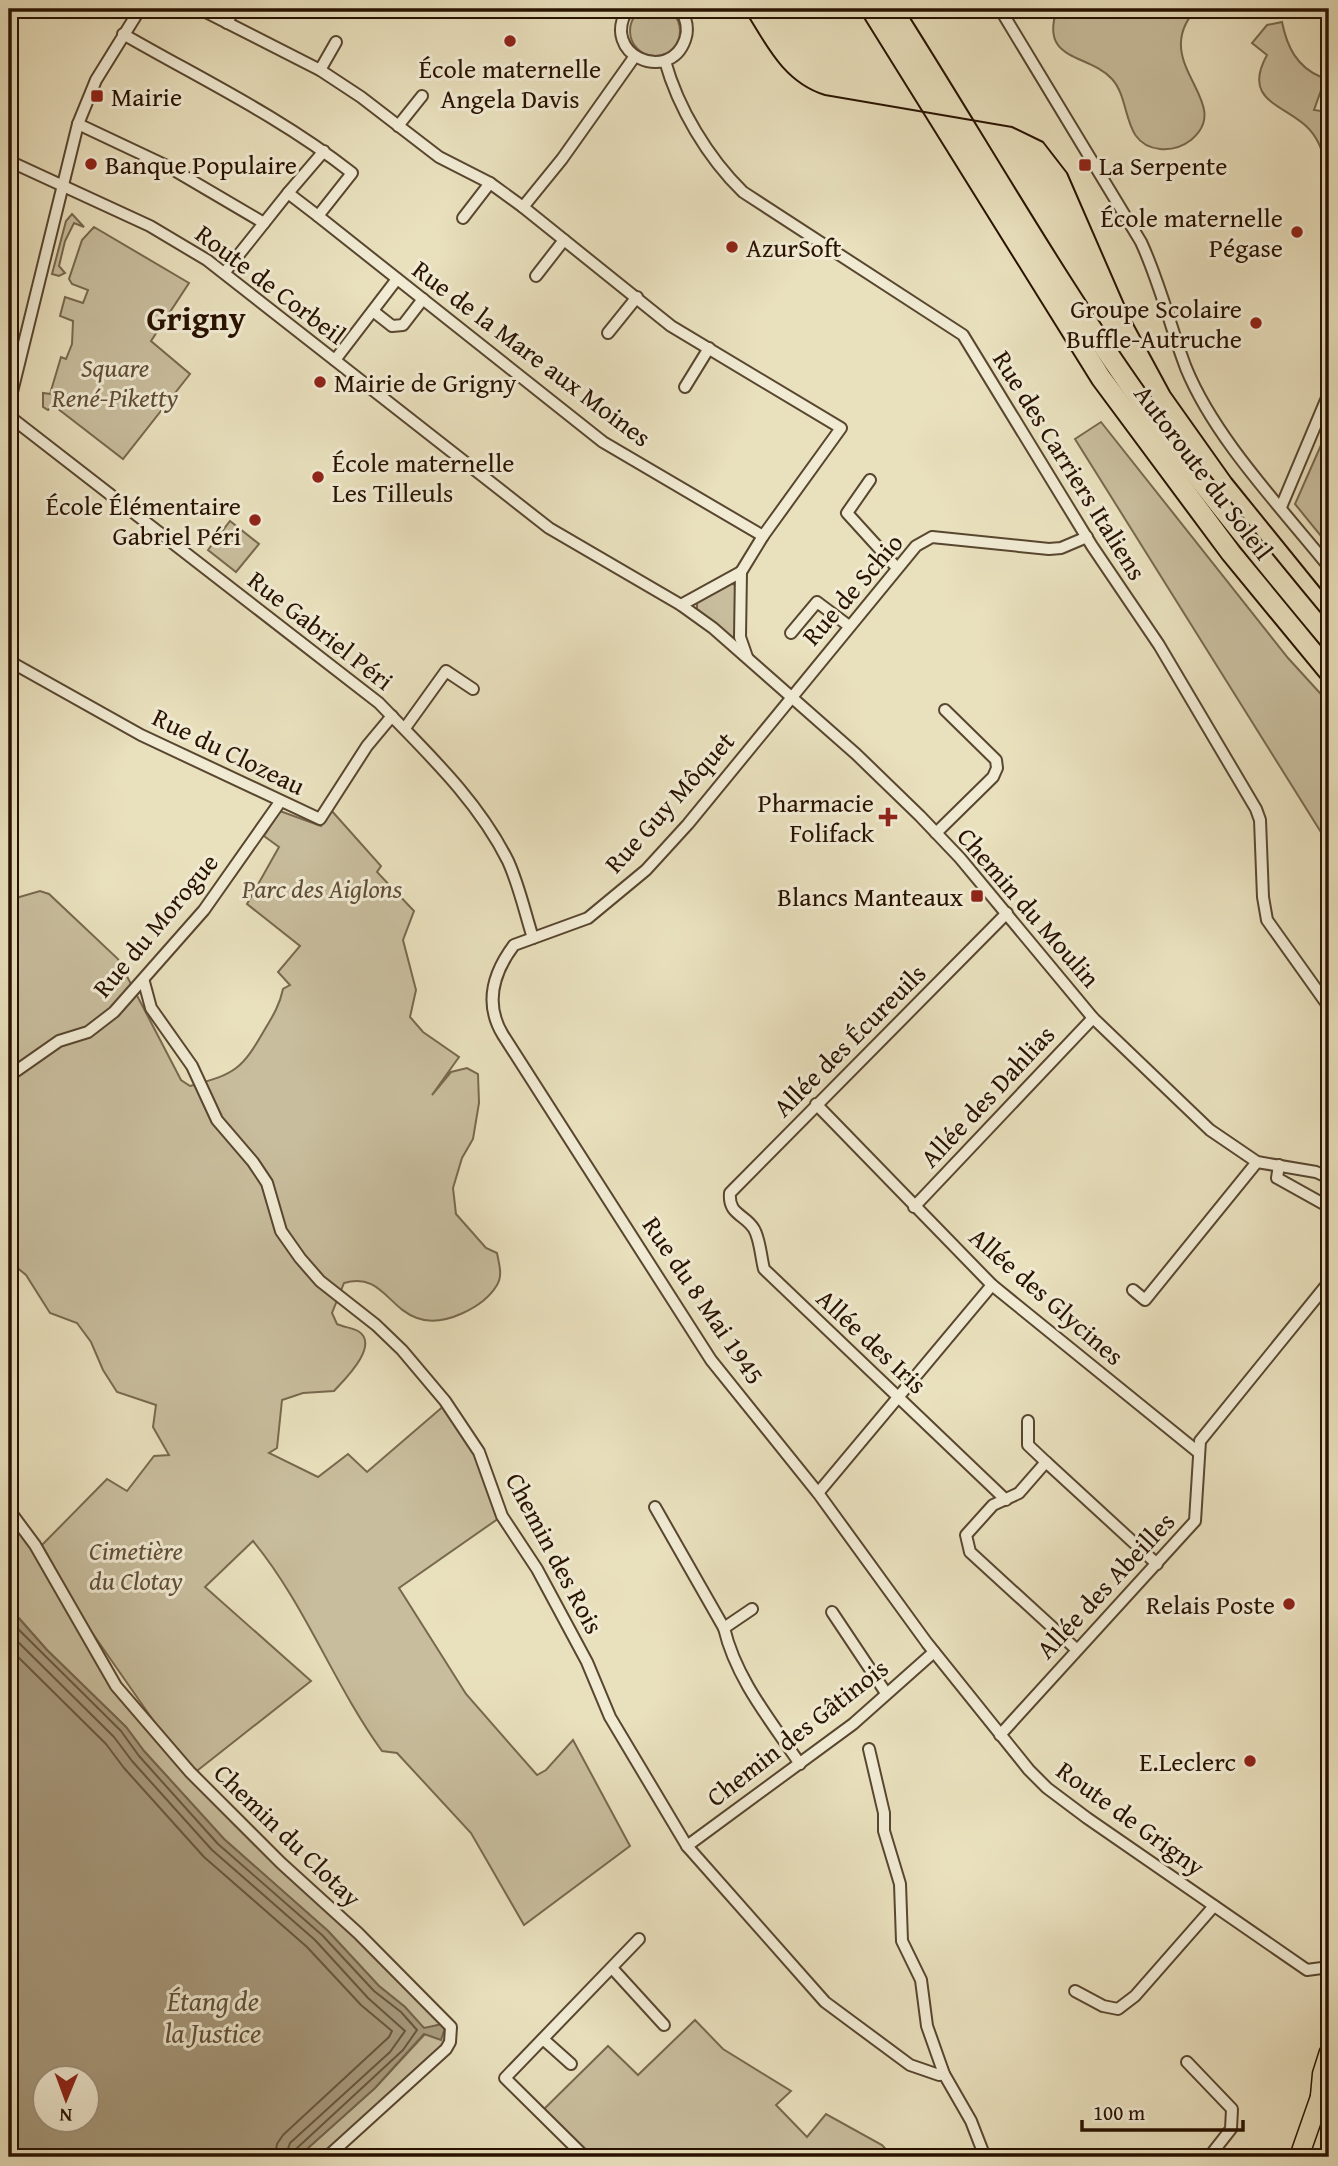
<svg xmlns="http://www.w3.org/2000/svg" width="1338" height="2166" font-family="'Gentium Book Plus',serif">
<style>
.green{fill:#c8bd9d;stroke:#78684e;stroke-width:2}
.water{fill:#a79a7d;stroke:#74644b;stroke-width:2;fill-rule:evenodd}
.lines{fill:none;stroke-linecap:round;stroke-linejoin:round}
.shore{stroke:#68563e;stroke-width:2}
.minor-casing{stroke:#58462f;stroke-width:14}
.primary-casing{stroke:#281200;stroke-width:21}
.motorway-casing{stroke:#281200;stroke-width:23}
.minor{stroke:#f1ebd4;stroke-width:10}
.primary{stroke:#e9e0bd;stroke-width:18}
.motorway{stroke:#e9e0bd;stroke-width:19}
.tram{stroke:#281200;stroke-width:2}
.poi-dot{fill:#8f2418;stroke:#f1ebd4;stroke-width:2.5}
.labels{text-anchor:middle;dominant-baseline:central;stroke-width:6;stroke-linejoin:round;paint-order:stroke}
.poi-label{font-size:26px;fill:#281200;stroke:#f1ebd4;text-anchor:end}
.street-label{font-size:26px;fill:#281200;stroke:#f1ebd4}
.park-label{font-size:26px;font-style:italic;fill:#604e37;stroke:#f1ebd4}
.water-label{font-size:28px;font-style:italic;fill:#614f38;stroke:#f1ebd4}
.district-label{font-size:33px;font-weight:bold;fill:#281200;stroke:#f1ebd4}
</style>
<rect width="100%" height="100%" fill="#e9e0bd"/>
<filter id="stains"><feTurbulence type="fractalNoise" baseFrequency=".00286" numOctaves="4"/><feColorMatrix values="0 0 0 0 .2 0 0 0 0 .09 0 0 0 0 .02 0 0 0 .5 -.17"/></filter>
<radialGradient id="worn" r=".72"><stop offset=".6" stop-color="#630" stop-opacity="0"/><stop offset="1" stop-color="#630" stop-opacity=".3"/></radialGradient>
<g class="green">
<circle cx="655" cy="31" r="25"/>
<path d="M1057,9H1196C1147,64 1237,102 1191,140C1182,147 1171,150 1160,149C1121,145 1132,101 1112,79C1088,53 1039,62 1057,9Z"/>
<path d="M1282,22C1287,47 1297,67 1321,77L1326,67L1329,68L1314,110L1328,112L1326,170C1324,153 1319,138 1306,126C1282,104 1242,100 1267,55L1252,43L1267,25Z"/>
<path d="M72,214L84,227L74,223L65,241L59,266L65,273L59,276L52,274L66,221Z"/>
<path d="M94,227L189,283L151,341L190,374L123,459L53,405L48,410L43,407V393L50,394L61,357L66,359L72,344L73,321L60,316L65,297L83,303L88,290L72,284L69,279L82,240Z"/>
<path d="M1101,422L1288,658L1329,703V845L1075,439Z"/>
<path d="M1329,427V546L1295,504Z"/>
<path d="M230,521L259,544L236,572L208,550Z"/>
<path d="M731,583L736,586L738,638L733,640L697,609V603Z"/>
<path d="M331,810L381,866L377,872L414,911L403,940L416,990L410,1017L423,1032L459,1057L432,1095L451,1072L467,1068L478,1074L479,1103L473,1139L462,1158L453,1188L456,1214L486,1248L497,1253C499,1264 503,1275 497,1285C484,1307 443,1328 417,1318C388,1308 381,1272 344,1283L332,1313L337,1324C343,1327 353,1328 358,1331C381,1345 343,1381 334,1391L303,1393L282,1400L277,1448L269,1453L318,1477L348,1454L367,1472L446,1404L479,1452L502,1516L399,1588L466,1694L537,1775L546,1770L573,1740L630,1846L524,1925L471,1833L397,1753L382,1751C334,1685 305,1604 253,1541L205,1587L311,1681L193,1774L447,2020L450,2042L327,2157H298L375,2088L425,2034L442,2024L424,2029L405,2007L379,1986L328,1931L224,1839L144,1751L126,1727L47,1650L9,1607V1510L116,1686L176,1753L86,1624L42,1545L107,1479L127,1491L154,1456L169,1455L153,1427L156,1405L117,1392L103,1370L91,1342L77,1323L50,1313L26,1275L9,1261V900L40,891L49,894L118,959L181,1080L190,1086C236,1074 242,1069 265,1029C273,1016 280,1004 283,989L290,985L278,972L300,946L247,904L279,847L264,836L280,811L321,826Z"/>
<path d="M695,2020L723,2049L791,2091L776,2105L807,2137L826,2114L882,2145L893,2157H585L540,2113L608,2046L638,2075Z"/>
</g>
<path class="water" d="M9,1607L47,1650L126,1727L144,1751L224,1839L328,1931L379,1986L405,2007L424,2028L443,2024L445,2028L441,2040L424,2034L375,2088L298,2157H9ZM46,2078H88V2120H46Z"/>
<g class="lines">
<g class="shore">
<path d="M9,1620L121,1731L139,1756L218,1844L322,1935L374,1991L401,2012L417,2030L403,2050L296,2149L294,2157"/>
<path d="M9,1633L114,1737L132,1761L212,1850L315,1940L368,1998L405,2031L390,2052L290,2143L285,2157"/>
<path d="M9,1648L106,1744L124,1768L204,1857L307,1947L361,2005L392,2031L389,2037L283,2135L277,2144L275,2157"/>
</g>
<g class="minor-casing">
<g id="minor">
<path d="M200,9L320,70L361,97L439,157L490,183L523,207L671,326L841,428L763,536L741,572L740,637L747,657"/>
<path d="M628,9C599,54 669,85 685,40C689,29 686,18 680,9"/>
<path d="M1000,9L1141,242C1160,283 1170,326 1186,368C1215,439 1281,507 1329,567"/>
<path d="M227,23L234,9"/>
<path d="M123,34C201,79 281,117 352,173L318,216L288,193L324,151"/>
<path d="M665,61C678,108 708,158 743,192L963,335L1092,546L1159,645L1256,809L1260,820L1263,897L1267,920L1329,1007"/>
<path d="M320,70L336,42"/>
<path d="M78,124L167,166L264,223"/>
<path d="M398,126L422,96"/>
<path d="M9,161L150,226L207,260L549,528L681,605L713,628L856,754L920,816L960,858L1093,1018L1210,1130L1257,1162L1316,1172L1329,1178"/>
<path d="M523,207L562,159L635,56"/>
<path d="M318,216L603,442L763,536"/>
<path d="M463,218L490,183"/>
<path d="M225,272L288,193"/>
<path d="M536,276L564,240"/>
<path d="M373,311L392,326L403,325L423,299"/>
<path d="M608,333L637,297"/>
<path d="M335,360L397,279"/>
<path d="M685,387L709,348"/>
<path d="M9,404L78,124L96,80L140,9"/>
<path d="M9,416L379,703C426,752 477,799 508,861C519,885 525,913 533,938"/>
<path d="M870,480L847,513L897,568"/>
<path d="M1281,507L1329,393"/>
<path d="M1087,537L1061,548L1049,549L932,537L916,546L688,824L646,870L588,918L514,945C493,973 484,1004 503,1035L711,1360L818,1493L927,1643L1029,1770L1047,1788L1087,1818L1307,1970L1329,1967"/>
<path d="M681,605L741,572"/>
<path d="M791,633L817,602L849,626"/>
<path d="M9,661L141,735L320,819L367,746L392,716"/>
<path d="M405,728L446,671L473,689"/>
<path d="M936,833L993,777L997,768L996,760L945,710"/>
<path d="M144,982L151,1008L192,1066L217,1120L253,1162L267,1183L281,1231L300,1258L320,1281L376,1325L402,1350L445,1401L479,1452L502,1516L537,1569L587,1662L610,1717L687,1846L825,2002L910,2065L939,2075L944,2074"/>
<path d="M9,1076L59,1041L88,1032L114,1012L204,910L280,802"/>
<path d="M816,1104L992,1285L1198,1452"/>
<path d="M1279,1165L1277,1178L1329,1207"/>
<path d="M914,1207L1093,1018"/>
<path d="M1133,1290L1145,1300L1257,1162"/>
<path d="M1028,1421V1445L1046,1462"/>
<path d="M818,1493L992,1285"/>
<path d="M1006,1500L764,1269C761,1258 760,1239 754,1229C745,1214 728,1215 730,1193L1007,913"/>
<path d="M655,1507L724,1628"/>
<path d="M9,1510L35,1545L116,1686L190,1772L281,1863L358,1933L451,2027L450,2042L446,2049L327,2157"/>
<path d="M752,1609L724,1628C736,1679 771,1721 800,1764"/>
<path d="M832,1612L886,1693"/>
<path d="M1076,1649L970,1552L966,1535L993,1505L1019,1493L1046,1462L1157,1564"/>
<path d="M1000,1735L1195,1521L1200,1441L1329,1282"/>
<path d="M869,1749L884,1813V1831L900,1884L902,1941L921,1980L927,2026L944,2074L971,2121L985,2157"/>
<path d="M687,1846L853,1724L934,1652"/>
<path d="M612,1968L664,2025"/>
<path d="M1075,1991L1103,2006L1118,2009L1135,1996L1214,1906"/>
<path d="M543,2039L571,2064"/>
<path d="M1187,2062L1232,2109L1231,2129L1209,2157"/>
<path d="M585,2157L505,2078L639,1939"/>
</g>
</g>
<g class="primary-casing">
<g id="primary">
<path d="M1320,2096L1322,2074L1329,2052"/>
<path d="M1299,2157L1320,2097L1329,2082"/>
</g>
</g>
<g class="motorway-casing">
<g id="motorway">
<path d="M871,9L1101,378L1231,553L1329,672"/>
<path d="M892,9C978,144 1057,285 1151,415C1207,492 1268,566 1329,639"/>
</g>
</g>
<use href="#minor" class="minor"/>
<use href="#primary" class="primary"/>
<use href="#motorway" class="motorway"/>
<path class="tram" d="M744,9C766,44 783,82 825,95L1012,127L1043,142L1067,173L1131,320L1170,392L1231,478L1329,599"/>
</g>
<g class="poi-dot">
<circle cx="510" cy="41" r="7"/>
<rect x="90" y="89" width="14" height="14" rx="3.5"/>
<circle cx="91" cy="164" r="7"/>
<rect x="1078" y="158" width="14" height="14" rx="3.5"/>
<circle cx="1297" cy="232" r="7"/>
<circle cx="732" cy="247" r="7"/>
<circle cx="1256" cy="323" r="7"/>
<circle cx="320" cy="382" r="7"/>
<circle cx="318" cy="477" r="7"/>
<circle cx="255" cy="520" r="7"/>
<path d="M884.5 806.5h7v7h7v7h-7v7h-7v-7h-7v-7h7z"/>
<rect x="970" y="889" width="14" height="14" rx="3.5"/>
<circle cx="1289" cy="1604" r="7"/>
<circle cx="1250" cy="1761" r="7"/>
</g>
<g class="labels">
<g class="poi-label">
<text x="510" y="68" text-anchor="middle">École maternelle<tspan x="510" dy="30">Angela Davis</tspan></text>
<text x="111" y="96" text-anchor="start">Mairie</text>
<text x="105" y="164" text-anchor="start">Banque Populaire</text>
<text x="1099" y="165" text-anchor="start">La Serpente</text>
<text x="1283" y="217">École maternelle<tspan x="1283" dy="30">Pégase</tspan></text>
<text x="746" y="247" text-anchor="start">AzurSoft</text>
<text x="1242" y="308">Groupe Scolaire<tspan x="1242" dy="30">Buffle-Autruche</tspan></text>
<text x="334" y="382" text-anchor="start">Mairie de Grigny</text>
<text x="332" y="462" text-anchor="start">École maternelle<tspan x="332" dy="30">Les Tilleuls</tspan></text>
<text x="241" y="505">École Élémentaire<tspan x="241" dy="30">Gabriel Péri</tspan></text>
<text x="874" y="802">Pharmacie<tspan x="874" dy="30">Folifack</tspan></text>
<text x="963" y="896">Blancs Manteaux</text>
<text x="1275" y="1604">Relais Poste</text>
<text x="1236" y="1761">E.Leclerc</text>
</g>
<g class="street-label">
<text transform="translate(271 284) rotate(37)">Route de Corbeil</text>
<text transform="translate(532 353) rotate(37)">Rue de la Mare aux Moines</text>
<text transform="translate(1070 465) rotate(58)">Rue des Carriers Italiens</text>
<text transform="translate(1204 472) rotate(53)">Autoroute du Soleil</text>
<text transform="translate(852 589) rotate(-49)">Rue de Schio</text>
<text transform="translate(321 630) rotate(38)">Rue Gabriel Péri</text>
<text transform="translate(229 751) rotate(26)">Rue du Clozeau</text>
<text transform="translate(669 802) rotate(-48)">Rue Guy Môquet</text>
<text transform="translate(1029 907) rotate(49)">Chemin du Moulin</text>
<text transform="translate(155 925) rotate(-50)">Rue du Morogue</text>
<text transform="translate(849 1040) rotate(-45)">Allée des Écureuils</text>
<text transform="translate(987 1096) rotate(-47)">Allée des Dahlias</text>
<text transform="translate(1047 1296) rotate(41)">Allée des Glycines</text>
<text transform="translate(704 1300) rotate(56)">Rue du 8 Mai 1945</text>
<text transform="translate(872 1341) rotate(43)">Allée des Iris</text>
<text transform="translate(555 1553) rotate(62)">Chemin des Rois</text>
<text transform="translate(1105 1585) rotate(-47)">Allée des Abeilles</text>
<text transform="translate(797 1732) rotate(-38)">Chemin des Gâtinois</text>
<text transform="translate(1131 1818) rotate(36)">Route de Grigny</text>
<text transform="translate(288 1835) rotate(44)">Chemin du Clotay</text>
</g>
<g class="park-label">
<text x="115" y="367">Square<tspan x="115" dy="30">René-Piketty</tspan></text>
<text x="322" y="888">Parc des Aiglons</text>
<text x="136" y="1550">Cimetière<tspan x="136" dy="30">du Clotay</tspan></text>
</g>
<g class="water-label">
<text x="213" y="2000">Étang de<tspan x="213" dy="32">la Justice</tspan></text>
</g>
<g class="district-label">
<text x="196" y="318">Grigny</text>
</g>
</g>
<rect width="1338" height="2166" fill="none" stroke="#e9e0bd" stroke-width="35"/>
<rect x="10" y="10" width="1317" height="2145" fill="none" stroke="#281200" stroke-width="3.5"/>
<rect x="18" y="18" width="1303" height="2131" fill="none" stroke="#281200" stroke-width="2"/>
<g transform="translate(66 2099) rotate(181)"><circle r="33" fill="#f1ebd4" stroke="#a1947f" stroke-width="2"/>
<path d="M0-5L12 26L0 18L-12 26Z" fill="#8f2418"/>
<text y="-10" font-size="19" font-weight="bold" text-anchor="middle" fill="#281200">N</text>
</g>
<path d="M1082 2120v10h161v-10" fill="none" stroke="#281200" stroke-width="3.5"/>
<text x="1093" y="2120" font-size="21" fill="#281200" stroke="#f1ebd4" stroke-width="5" paint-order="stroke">100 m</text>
<rect width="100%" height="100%" filter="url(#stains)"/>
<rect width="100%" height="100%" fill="url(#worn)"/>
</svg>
